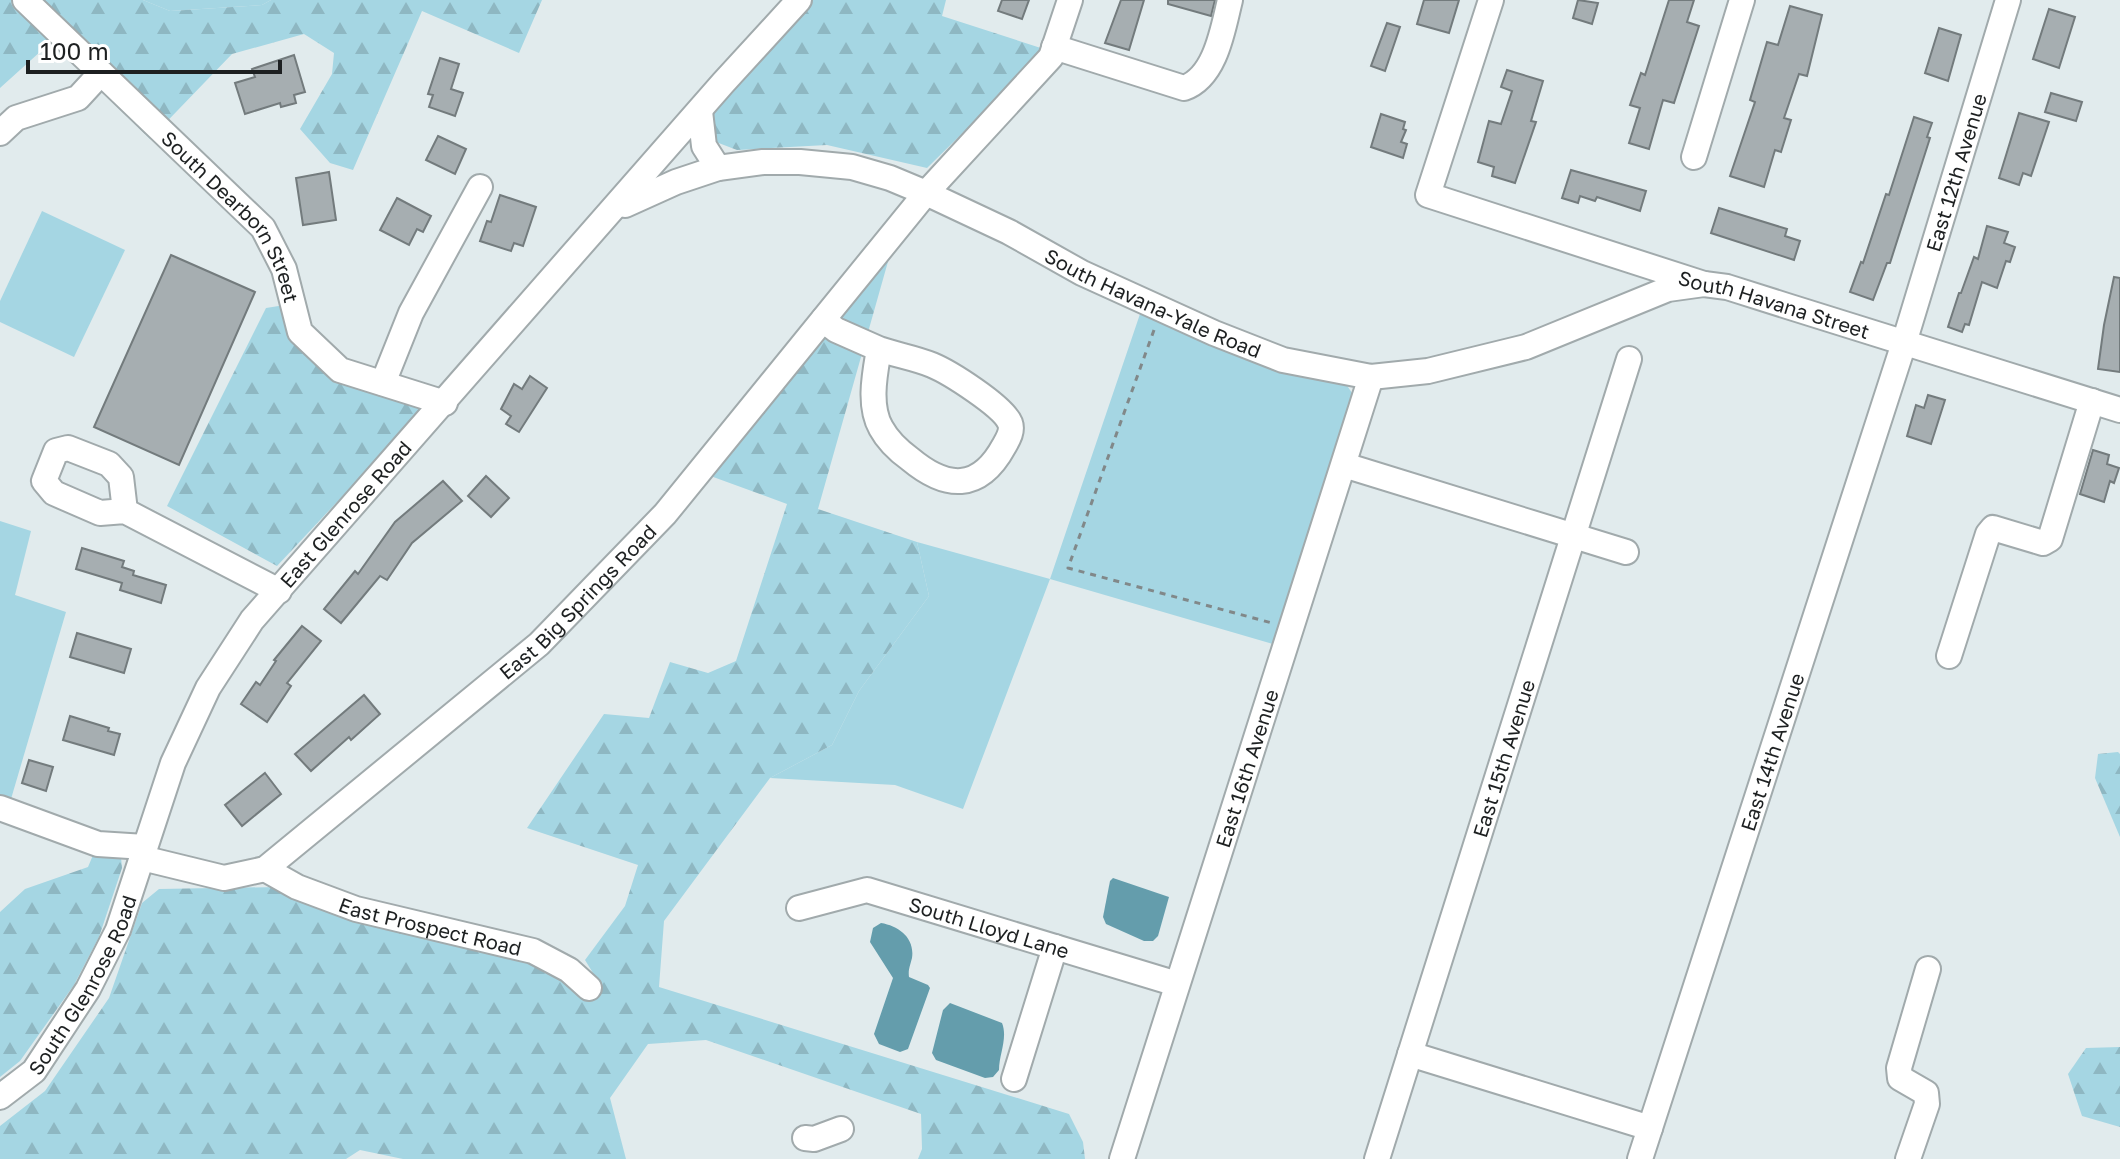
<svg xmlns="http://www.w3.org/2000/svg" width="2120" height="1159" font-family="'Golos Text',sans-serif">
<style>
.green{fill:#a5d6e3}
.forest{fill:url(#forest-firs)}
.water{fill:#649dac}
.building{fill:#a6aeb1;stroke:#737b7d;stroke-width:2}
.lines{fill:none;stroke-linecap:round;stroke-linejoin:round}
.minor-casing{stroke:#a1aaac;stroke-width:28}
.path{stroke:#818889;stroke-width:3;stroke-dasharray:6 6;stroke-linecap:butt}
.minor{stroke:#fff;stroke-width:24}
.labels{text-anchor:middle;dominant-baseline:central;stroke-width:8;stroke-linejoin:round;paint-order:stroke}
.street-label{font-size:20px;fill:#1d2021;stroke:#fff}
</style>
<defs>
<pattern id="forest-firs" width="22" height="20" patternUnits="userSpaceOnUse" patternTransform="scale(2)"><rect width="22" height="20" fill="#a5d6e3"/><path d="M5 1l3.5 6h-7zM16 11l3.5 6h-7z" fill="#8eb7c2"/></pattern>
</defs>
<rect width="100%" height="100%" fill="#e1ebed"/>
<g class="green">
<path d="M143,0H271L262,5L170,11Z"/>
<path d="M42,211L125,250L74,357L0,322V301Z"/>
<path d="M1140,314L1227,351L1344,381L1352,393L1351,407L1276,645L1050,579L963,809L895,785L770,778L832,745L859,691L929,596L917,542L1050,579Z"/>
<path d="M0,521L31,531L15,595L66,612L11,799L0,795Z"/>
</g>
<g class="forest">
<path d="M0,0H143L170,11L262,5L271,0H542L519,53L422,11L353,170L330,163L300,129L332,74L334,53L304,34L232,54L150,139L51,42L0,88Z"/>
<path d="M812,0H946L942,16L1047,50L927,168L827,145L737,150L716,142L713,109Z"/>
<path d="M891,251L818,509L917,542L929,596L859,691L832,745L770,778L664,921L659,987L1069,1114L1083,1142L1085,1159H918L922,1149L921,1114L706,1040L648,1044L610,1098L626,1159H403L360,1150L346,1159H0V1126L45,1091L109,998L142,903L159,889L278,887L509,953L567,979L584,999L601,986L585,960L625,906L638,865L527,828L604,714L649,718L670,662L708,673L736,661L787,504L705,474Z"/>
<path d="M285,305L293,335L427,406L277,566L167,506L266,308Z"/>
<path d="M2118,752L2120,754V837L2095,778L2098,754Z"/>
<path d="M96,848L121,857L122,868L99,937L74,985L20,1061L0,1077V912L25,889L88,867Z"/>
<path d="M2120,1047V1127L2082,1116L2068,1074L2086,1048Z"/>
</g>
<g class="water">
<path d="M1113,878L1169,897L1158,936L1153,941H1144L1106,924L1103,917L1110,881Z"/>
<path d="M881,923C899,926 915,938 912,958C910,966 908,970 909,977L928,985L930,988L908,1049L900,1052L879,1044L874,1034L893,978L870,942L873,928Z"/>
<path d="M950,1003L1002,1023C1008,1038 999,1054 999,1070L993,1077L985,1078L936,1060L932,1053L943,1010Z"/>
</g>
<g class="building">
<path d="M1002,0H1029L1022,19L998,11Z"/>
<path d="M1121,0H1144L1129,50L1105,43Z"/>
<path d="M1168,0H1215L1211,16L1168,4Z"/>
<path d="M1424,0H1459L1449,33L1417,24Z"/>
<path d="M1578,0L1598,3L1592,24L1573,18Z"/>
<path d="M1669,0H1694L1687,22L1699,26L1674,103L1663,100L1649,149L1629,143L1640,108L1630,105L1641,73L1645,75Z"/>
<path d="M1790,6L1822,15L1807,76L1799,74L1784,118L1791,120L1781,152L1775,150L1764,187L1730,176L1755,102L1750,100L1767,42L1778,45Z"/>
<path d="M2049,9L2075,17L2059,68L2033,59Z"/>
<path d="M1387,23L1400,27L1385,71L1371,66Z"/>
<path d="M1939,28L1961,35L1948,81L1925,73Z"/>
<path d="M294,55L305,92L294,95L296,103L281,107L280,103L245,114L235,83L255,77L252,69Z"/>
<path d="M440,58L459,64L451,89L463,93L455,116L429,107L433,95L428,94Z"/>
<path d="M1507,70L1543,81L1531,121L1536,122L1515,183L1492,176L1494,167L1478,162L1489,121L1501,124L1512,91L1501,87Z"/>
<path d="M2051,93L2082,102L2076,121L2045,112Z"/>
<path d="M2019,113L2049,122L2031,176L2023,173L2019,185L1999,178Z"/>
<path d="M1381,114L1405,122L1403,129L1406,130L1401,142L1407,144L1403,158L1371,147Z"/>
<path d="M1914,117L1932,123L1927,137L1930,138L1890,263H1887L1873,300L1850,292L1861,262L1863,263L1886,194L1889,195Z"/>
<path d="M438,136L466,149L455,174L426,160Z"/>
<path d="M1571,170L1646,191L1640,211L1597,197L1595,201L1580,196L1578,203L1562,198Z"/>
<path d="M329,172L336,220L303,225L296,178Z"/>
<path d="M500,195L536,207L523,246L514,243L511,251L480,241L487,221L491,222Z"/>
<path d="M397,198L431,216L423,232L417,229L409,245L380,230Z"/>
<path d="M1719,208L1787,229L1785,236L1800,241L1794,260L1711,233Z"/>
<path d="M1987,226L2008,232L2004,243L2015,247L2010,262L2006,261L1997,288L1982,282L1969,325L1965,324L1962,332L1948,327L1959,293H1961L1974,257L1978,259Z"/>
<path d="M171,255L255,292L179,465L94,427Z"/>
<path d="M2114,277L2120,278V372L2098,369L2104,325Z"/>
<path d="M530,376L547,388L519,432L506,424L511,416L501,409L514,384L522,389Z"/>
<path d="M1928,395L1945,400L1931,444L1907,436L1916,405L1924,408Z"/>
<path d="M2093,450L2109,455L2107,464L2119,468L2114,483L2110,481L2104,502L2080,494Z"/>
<path d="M486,476L509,498L491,517L468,496Z"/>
<path d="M443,481L462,501L412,543L387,580L380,576L341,623L324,609L355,571L358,574L395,522Z"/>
<path d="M82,548L124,561L122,567L134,571L133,575L166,585L161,603L120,590L122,583L76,569Z"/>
<path d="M302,626L321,641L287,683L291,686L267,722L241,704L256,682L260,685L276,661L274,660Z"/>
<path d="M77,633L131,649L124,673L70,657Z"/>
<path d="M364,695L380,714L351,740L349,737L311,771L295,754Z"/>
<path d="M70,716L109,728L108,731L120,734L114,755L63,740Z"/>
<path d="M29,760L53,767L46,791L22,783Z"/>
<path d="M265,773L281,794L242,826L225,805Z"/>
</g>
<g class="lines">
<g class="minor-casing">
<g id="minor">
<path id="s1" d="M25,0L263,228L284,269L300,332L340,370L445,403"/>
<path id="s2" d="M1491,0L1428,195L1704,284L1727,287L1787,306L2120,410"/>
<path d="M1054,47L1184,88C1216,77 1223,28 1230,0"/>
<path d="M700,111L704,146L718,168"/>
<path d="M0,133L16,118L78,98L101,73"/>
<path d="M1694,157L1742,0"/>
<path id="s3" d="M625,205L676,182L718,168L763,162H800L852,167L890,178L926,193L1009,232L1082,273L1214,333L1283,360L1371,377L1428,371L1526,347L1668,289L1704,284"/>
<path d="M823,320L836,330L879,349C875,373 868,405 881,428C887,439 899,451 910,459C946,489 979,492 1004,446C1008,439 1013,431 1010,423C1003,406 949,372 932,365C915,358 896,355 879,349"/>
<path d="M383,383L411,313L480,187"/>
<path d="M1344,465L1626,552"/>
<path d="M125,511L121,477L109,464L68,448L56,451L44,481L54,493L100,513L125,511L279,591"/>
<path d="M1949,656L1988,534L1993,528L2043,543L2050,539L2092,401"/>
<path d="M0,808L98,844L145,847"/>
<path id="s4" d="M142,858L224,878L265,869L539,644L665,514L926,193L1051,57L1070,0"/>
<path id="s5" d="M265,869L297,887L356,909L533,951L569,970L589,988"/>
<path id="s6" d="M799,908L867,890L1177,984"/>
<path d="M1410,1054L1650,1128"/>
<path d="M1014,1079L1055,947"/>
<path id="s7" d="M0,1097L34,1071L88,989L118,930L173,763L208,688L252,620L723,83L799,0"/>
<path d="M805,1138L814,1139L841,1129"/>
<path id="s8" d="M1122,1159L1371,377"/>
<path id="s9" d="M1377,1159L1629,359"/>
<path id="s10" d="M1640,1159L1904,343L2008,0"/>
<path d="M1908,1159L1927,1104L1926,1093L1900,1078L1899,1068L1928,969"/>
</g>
</g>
<path class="path" d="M1154,330L1068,568L1272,623"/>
<use href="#minor" class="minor"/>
</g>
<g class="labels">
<g class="street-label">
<text stroke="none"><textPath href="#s10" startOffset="1036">East 12th Avenue</textPath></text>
<text stroke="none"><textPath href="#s1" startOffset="302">South Dearborn Street</textPath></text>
<text stroke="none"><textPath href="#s3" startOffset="566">South Havana-Yale Road</textPath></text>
<text stroke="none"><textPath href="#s2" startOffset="568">South Havana Street</textPath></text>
<text stroke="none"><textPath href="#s7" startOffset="688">East Glenrose Road</textPath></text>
<text stroke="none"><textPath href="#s4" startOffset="538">East Big Springs Road</textPath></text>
<text stroke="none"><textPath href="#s10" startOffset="428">East 14th Avenue</textPath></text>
<text stroke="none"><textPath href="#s9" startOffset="420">East 15th Avenue</textPath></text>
<text stroke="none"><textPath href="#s8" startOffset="410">East 16th Avenue</textPath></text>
<text stroke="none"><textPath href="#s5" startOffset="176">East Prospect Road</textPath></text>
<text stroke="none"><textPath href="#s6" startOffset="198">South Lloyd Lane</textPath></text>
<text stroke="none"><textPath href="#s7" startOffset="142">South Glenrose Road</textPath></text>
</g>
</g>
<path d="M28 60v12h252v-12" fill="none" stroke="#1d2021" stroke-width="4"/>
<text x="40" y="60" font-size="24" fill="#1d2021" stroke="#ffffff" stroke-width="6" paint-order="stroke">100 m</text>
</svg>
